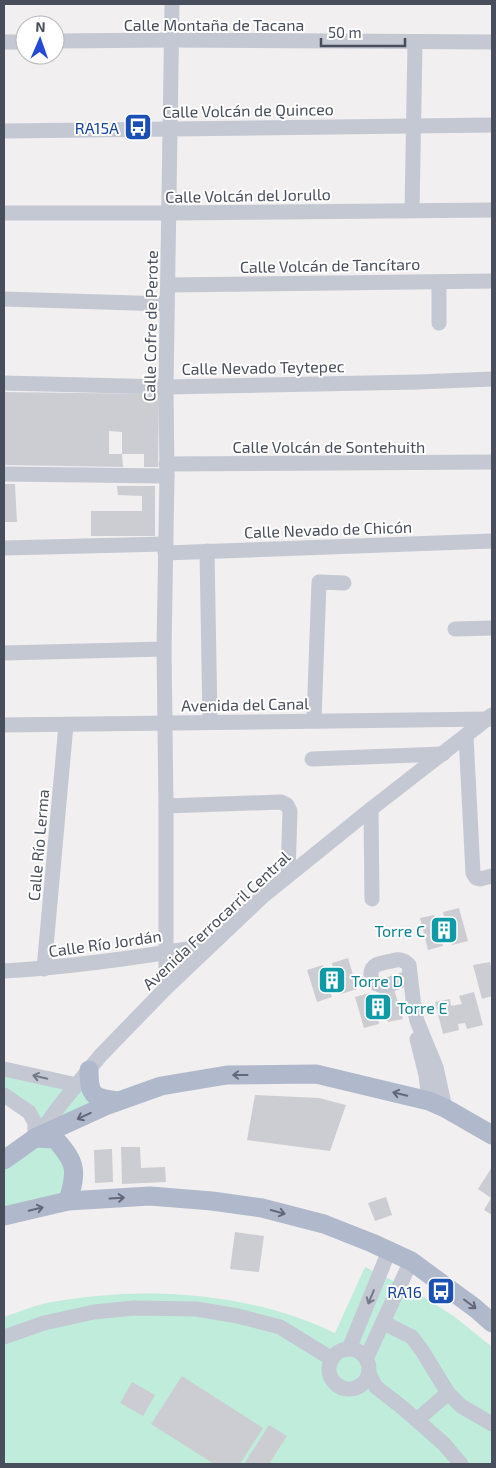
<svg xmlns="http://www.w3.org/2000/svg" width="496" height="1468" font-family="'Exo 2',sans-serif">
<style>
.green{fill:#c0ecdb}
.building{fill:#cccdd3;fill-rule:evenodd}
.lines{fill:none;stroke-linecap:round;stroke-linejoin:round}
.minor{stroke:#c3c8d3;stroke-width:15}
.major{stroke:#b0b8cc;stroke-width:19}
.oneway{stroke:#626877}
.oneway2{stroke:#737985}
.labels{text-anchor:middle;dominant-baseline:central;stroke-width:4;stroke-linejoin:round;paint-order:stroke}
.street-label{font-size:16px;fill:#484e5b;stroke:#fff}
.transit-label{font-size:16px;fill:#164399;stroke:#fff;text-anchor:end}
.culture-label{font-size:16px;fill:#0d838f;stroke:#fff;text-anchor:start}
</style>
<rect width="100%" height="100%" fill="#f1efef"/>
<g class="green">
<path d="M4,1069L76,1085L100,1099L37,1138L67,1153L68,1201L4,1216V1160L35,1123L4,1095Z"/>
<path d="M365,1267L416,1292L455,1317L492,1347V1464H4V1317C18,1312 33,1306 47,1303C142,1285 247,1291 335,1333Z"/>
</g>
<g class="building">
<path d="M4,392L159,394L158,467H144V454H122L123,467L4,465ZM109,431L122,432V454H109Z"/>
<path d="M4,484H15L17,522H4Z"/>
<path d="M117,486H155V536H91V511H142V496L118,495Z"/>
<path d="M459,908L468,941L452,945L450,937L442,939L443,946L428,950L420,918L434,915L436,922L445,921L443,912Z"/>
<path d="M348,958L357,989L341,994L339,989L330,992L332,997L317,1002L307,970L323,965L325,970L333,968L332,963Z"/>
<path d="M490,962L492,970V996L482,999L473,965Z"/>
<path d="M393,986L403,1019L388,1022L386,1017L378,1019L379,1024L364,1028L355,997L370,993L372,998L380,996L378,991Z"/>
<path d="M474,992L483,1025L467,1029L465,1023L458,1024L459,1030L443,1034L435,1002L450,999L451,1006L462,1004L459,996Z"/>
<path d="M255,1095L319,1098L346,1105L330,1151L247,1140Z"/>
<path d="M121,1147H140L141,1168L165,1167L166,1182L122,1184Z"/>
<path d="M112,1149L113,1182L95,1183L94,1150Z"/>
<path d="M492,1167V1215L484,1210L491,1198L478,1189Z"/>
<path d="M386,1197L392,1215L375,1221L368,1203Z"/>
<path d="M235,1232L264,1236L259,1272L230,1269Z"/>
<path d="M182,1376L263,1428L240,1464H214L151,1424Z"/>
<path d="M132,1382L155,1395L143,1416L120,1403Z"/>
<path d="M269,1425L287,1436L269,1464H244Z"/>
</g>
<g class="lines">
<g class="minor">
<path d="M55,41L171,40L492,42"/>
<path d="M4,42H25"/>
<path d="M4,131L492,125"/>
<path d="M412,210L415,43"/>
<path d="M4,213H169L492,210"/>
<path d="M168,285L492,281"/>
<path d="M4,299L167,304"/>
<path d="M439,323V282"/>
<path d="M4,383L166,387L418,382L492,379"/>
<path d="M166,464L492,462"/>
<path d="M4,474L167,476"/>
<path d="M4,548L165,544"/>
<path d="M207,551L210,721"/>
<path d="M165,553L492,541"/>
<path d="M455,629L492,628"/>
<path d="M4,653L164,649"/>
<path d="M314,720L319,582L344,583"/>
<path d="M4,725L490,719"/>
<path d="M466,736L473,873L476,878L480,879L492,876"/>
<path d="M312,759L443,754"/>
<path d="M166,806L281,802L287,805L290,811L288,874"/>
<path d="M371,809L372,899"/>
<path d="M44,969L66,725"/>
<path d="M4,971C73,967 142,957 211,945"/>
<path d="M410,976C405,980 383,988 377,984C369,981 369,969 376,965C381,963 387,962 392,961C399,959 403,959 409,965L414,1007L417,1021L436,1067L445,1108"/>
<path d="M166,988V806L164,649L167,476L166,387L172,4"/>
<path d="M417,1039L426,1075L429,1101"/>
<path d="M4,1069L77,1085"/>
<path d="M4,1095L29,1112L35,1123V1138"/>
<path d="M37,1137L57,1109L100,1056L166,988L262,897L371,809L492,715"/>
<path d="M384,1323L412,1337L423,1352L448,1393L461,1406L492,1424"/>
<path d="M4,1337L44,1323L94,1312L134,1308L196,1309L238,1316L280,1327L332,1359"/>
<path d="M349,1349L389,1251"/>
<circle cx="349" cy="1369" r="20"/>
<path d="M366,1359L411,1261"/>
<path d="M369,1372L371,1378L376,1387L403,1408L444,1444L461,1464"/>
<path d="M417,1420L448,1393"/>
</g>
<g class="major">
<path d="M89,1070C89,1097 94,1098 118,1101"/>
<path d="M35,1138L55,1139C77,1163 77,1171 68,1201"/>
<path d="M4,1160L35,1138L105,1106L161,1086L227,1075L316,1074L429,1101L445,1108L492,1135"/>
<path d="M4,1216L68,1201L150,1196L212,1201L262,1208L324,1224L372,1243L411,1261L475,1308L492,1323"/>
</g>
</g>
<defs><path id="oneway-shaft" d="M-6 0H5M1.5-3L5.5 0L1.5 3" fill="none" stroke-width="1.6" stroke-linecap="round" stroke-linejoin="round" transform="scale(1.25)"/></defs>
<g class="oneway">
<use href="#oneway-shaft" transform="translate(240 1075) rotate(180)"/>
<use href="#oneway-shaft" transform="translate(400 1094) rotate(-166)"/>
<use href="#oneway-shaft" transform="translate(84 1116) rotate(155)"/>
<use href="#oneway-shaft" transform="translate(117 1198) rotate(-3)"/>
<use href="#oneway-shaft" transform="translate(36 1209) rotate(-14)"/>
<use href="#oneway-shaft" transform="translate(278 1212) rotate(15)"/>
<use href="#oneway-shaft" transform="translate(470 1304) rotate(37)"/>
</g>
<g class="oneway2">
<use href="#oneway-shaft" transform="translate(40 1077) rotate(-167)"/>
<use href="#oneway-shaft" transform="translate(371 1297) rotate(113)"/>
</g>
<defs>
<g id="bus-square" transform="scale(1.4375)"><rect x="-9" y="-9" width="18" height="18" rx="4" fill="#1a4fb4" stroke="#fff"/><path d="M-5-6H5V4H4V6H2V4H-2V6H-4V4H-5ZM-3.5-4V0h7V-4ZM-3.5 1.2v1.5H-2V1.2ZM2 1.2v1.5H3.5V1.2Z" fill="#fff"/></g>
<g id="building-square" transform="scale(1.4375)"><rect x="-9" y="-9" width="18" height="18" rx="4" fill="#0f9aa8" stroke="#fff"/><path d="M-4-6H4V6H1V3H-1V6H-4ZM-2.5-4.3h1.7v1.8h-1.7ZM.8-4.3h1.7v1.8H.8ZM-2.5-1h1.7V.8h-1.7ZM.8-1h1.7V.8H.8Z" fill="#fff"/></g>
</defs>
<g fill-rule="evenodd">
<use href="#bus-square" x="138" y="127"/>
<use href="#building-square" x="444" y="930"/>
<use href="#building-square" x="332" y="980"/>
<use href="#building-square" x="378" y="1007"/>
<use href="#bus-square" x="441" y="1291"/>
</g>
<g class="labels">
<g class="street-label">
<text x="214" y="24">Calle Montaña de Tacana</text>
<text transform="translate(248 110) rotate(-1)">Calle Volcán de Quinceo</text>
<text transform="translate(248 195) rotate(-1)">Calle Volcán del Jorullo</text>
<text transform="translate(330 265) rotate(-1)">Calle Volcán de Tancítaro</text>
<text transform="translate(150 326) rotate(-89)">Calle Cofre de Perote</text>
<text transform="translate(263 367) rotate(-1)">Calle Nevado Teytepec</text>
<text x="329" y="446">Calle Volcán de Sontehuith</text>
<text transform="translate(328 529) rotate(-2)">Calle Nevado de Chicón</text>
<text transform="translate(245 704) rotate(-1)">Avenida del Canal</text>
<text transform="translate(38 845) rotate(-85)">Calle Río Lerma</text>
<text transform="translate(216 920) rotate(-43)">Avenida Ferrocarril Central</text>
<text transform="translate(105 943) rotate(-8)">Calle Río Jordán</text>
</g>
<g class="transit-label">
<text x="119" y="127">RA15A</text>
<text x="422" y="1291">RA16</text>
</g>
<g class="culture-label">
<text x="425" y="930" text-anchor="end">Torre C</text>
<text x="351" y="980">Torre D</text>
<text x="397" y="1007">Torre E</text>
</g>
</g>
<rect width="496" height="1468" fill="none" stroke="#484e5b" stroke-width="10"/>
<g transform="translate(40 40) rotate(2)"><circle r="24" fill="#ffffff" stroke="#b6b8bd"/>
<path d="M0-4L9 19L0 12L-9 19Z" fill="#2449d7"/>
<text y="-8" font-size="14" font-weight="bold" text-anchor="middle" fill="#484e5b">N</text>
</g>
<path d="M321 38v8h84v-8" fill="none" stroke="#484e5b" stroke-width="2.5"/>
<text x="328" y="38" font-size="15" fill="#484e5b" stroke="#ffffff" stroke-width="4" paint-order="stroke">50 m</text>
</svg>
